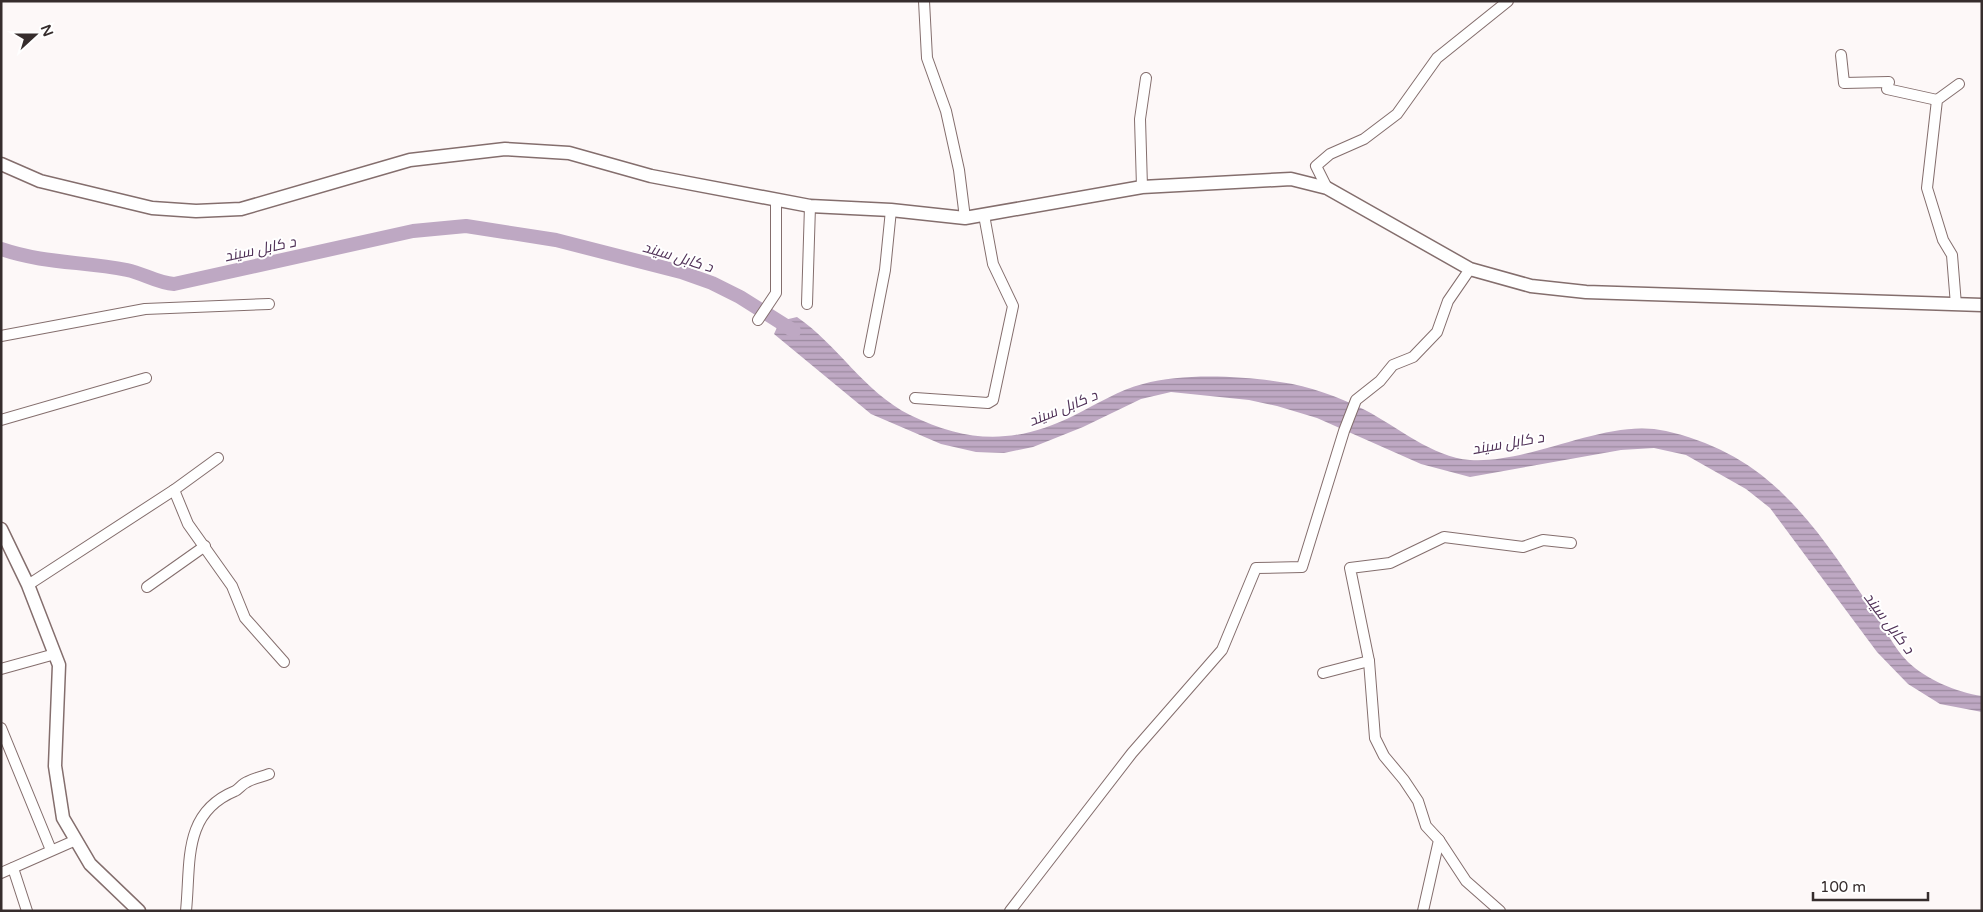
<svg xmlns="http://www.w3.org/2000/svg" width="1983" height="912" font-family="'Varela Round',Cairo,sans-serif">
<style>
.water{fill:url(#water-rules)}
.lines{fill:none;stroke-linecap:round;stroke-linejoin:round}
.river{stroke:#bea8c3;stroke-width:14}
.minor-casing{stroke:#846e6d;stroke-width:12}
.major-casing{stroke:#846e6d;stroke-width:15}
.minor{stroke:#fff;stroke-width:10}
.major{stroke:#fff;stroke-width:12}
.labels{text-anchor:middle;dominant-baseline:central;stroke-width:4;stroke-linejoin:round;paint-order:stroke}
.water-label{font-size:15px;font-style:italic;fill:#503157;stroke:#fff}
</style>
<defs>
<pattern id="water-rules" width="6" height="5" patternUnits="userSpaceOnUse" patternTransform="scale(1.25)"><rect width="6" height="5" fill="#bea8c3"/><path d="M0 2.5h6" fill="none" stroke="#9b899f"/></pattern>
</defs>
<rect width="100%" height="100%" fill="#fdf8f8"/>
<path class="water" d="M797,317C838,345 864,392 910,415C969,444 1017,444 1075,415C1097,404 1119,390 1143,384C1183,373 1240,376 1280,382C1310,386 1339,397 1365,410C1398,427 1432,457 1470,460C1533,464 1606,417 1666,431C1711,441 1753,463 1785,496C1819,529 1846,572 1873,611C1884,627 1894,648 1908,662C1927,680 1956,692 1982,696V712L1940,704L1908,684L1877,652L1770,508L1746,489L1686,455L1654,448L1621,450L1470,477L1421,464L1317,418L1277,406L1249,400L1171,392L1141,399L1083,427L1033,447L1004,453L976,452L941,444L871,414L774,334L780,321Z"/>
<g class="lines">
<path class="river" d="M1,249C45,264 83,261 127,270C143,273 157,283 174,284L413,231L466,226L556,240L681,272L712,283L740,297L794,331"/>
<g class="minor-casing">
<g id="minor">
<path d="M924,1L927,58L946,111L959,170L965,218"/>
<path d="M1841,55L1844,83L1889,82L1887,89L1937,100"/>
<path d="M1142,187L1140,119L1146,78"/>
<path d="M1327,188L1316,166L1330,154L1364,139L1397,114L1437,58L1508,1"/>
<path d="M807,304L810,206"/>
<path d="M1956,305L1952,255L1943,240L1927,188L1937,100L1959,84"/>
<path d="M758,320L776,293V200"/>
<path d="M1,336L145,309L269,304"/>
<path d="M869,352L885,270L891,210"/>
<path d="M915,398L988,403L993,400L1013,306L993,264L984,215"/>
<path d="M1,420L146,378"/>
<path d="M174,490L188,524L232,586L245,618L284,662"/>
<path d="M28,585L174,490L218,458"/>
<path d="M147,587L205,546"/>
<path d="M1,669L55,654"/>
<path d="M1323,673L1369,661"/>
<path d="M1,728L51,850"/>
<path d="M1439,840L1466,881L1500,911"/>
<path d="M13,868L27,911"/>
<path d="M1,873L76,840"/>
<path d="M186,911C191,862 182,813 235,791C239,789 242,784 247,782C254,778 262,777 269,774"/>
<path d="M1010,911L1132,753L1222,650L1256,568L1302,567L1344,431L1356,400L1380,381L1393,365L1413,357L1437,332L1448,301L1470,269"/>
<path d="M1423,911L1439,840L1426,826L1418,801L1404,780L1384,756L1375,738L1369,661L1350,568L1390,563L1444,537L1523,547L1543,540L1571,543"/>
</g>
</g>
<g class="major-casing">
<g id="major">
<path d="M1,164L40,181L152,208L196,211L241,209L410,160L505,149L569,153L651,176L810,206L891,210L965,218L1142,187L1291,179L1327,188L1470,269L1531,286L1586,292L1982,305"/>
<path d="M1,529L28,585L59,665L55,766L63,818L90,864L139,911"/>
</g>
</g>
<use href="#minor" class="minor"/>
<use href="#major" class="major"/>
</g>
<g class="labels">
<g class="water-label">
<text transform="translate(260 249) rotate(-12)">د کابل سيند</text>
<text transform="translate(678 257) rotate(17)">د کابل سيند</text>
<text transform="translate(1063 408) rotate(-22)">د کابل سيند</text>
<text transform="translate(1508 443) rotate(-10)">د کابل سيند</text>
<text transform="translate(1889 623) rotate(53)">د کابل سيند</text>
</g>
</g>
<rect width="1983" height="912" fill="none" stroke="#362d2d" stroke-width="5"/>
<g transform="translate(35 35) rotate(69)" stroke="#ffffff" stroke-width="4" paint-order="stroke">
<path d="M0-4L9 19L0 12L-9 19Z" fill="#362d2d"/>
<text y="-8" font-size="14" font-weight="bold" text-anchor="middle" fill="#362d2d">N</text>
</g>
<path d="M1813 892v8h115v-8" fill="none" stroke="#362d2d" stroke-width="2.5"/>
<text x="1820" y="892" font-size="15" fill="#362d2d" stroke="#ffffff" stroke-width="4" paint-order="stroke">100 m</text>
</svg>
